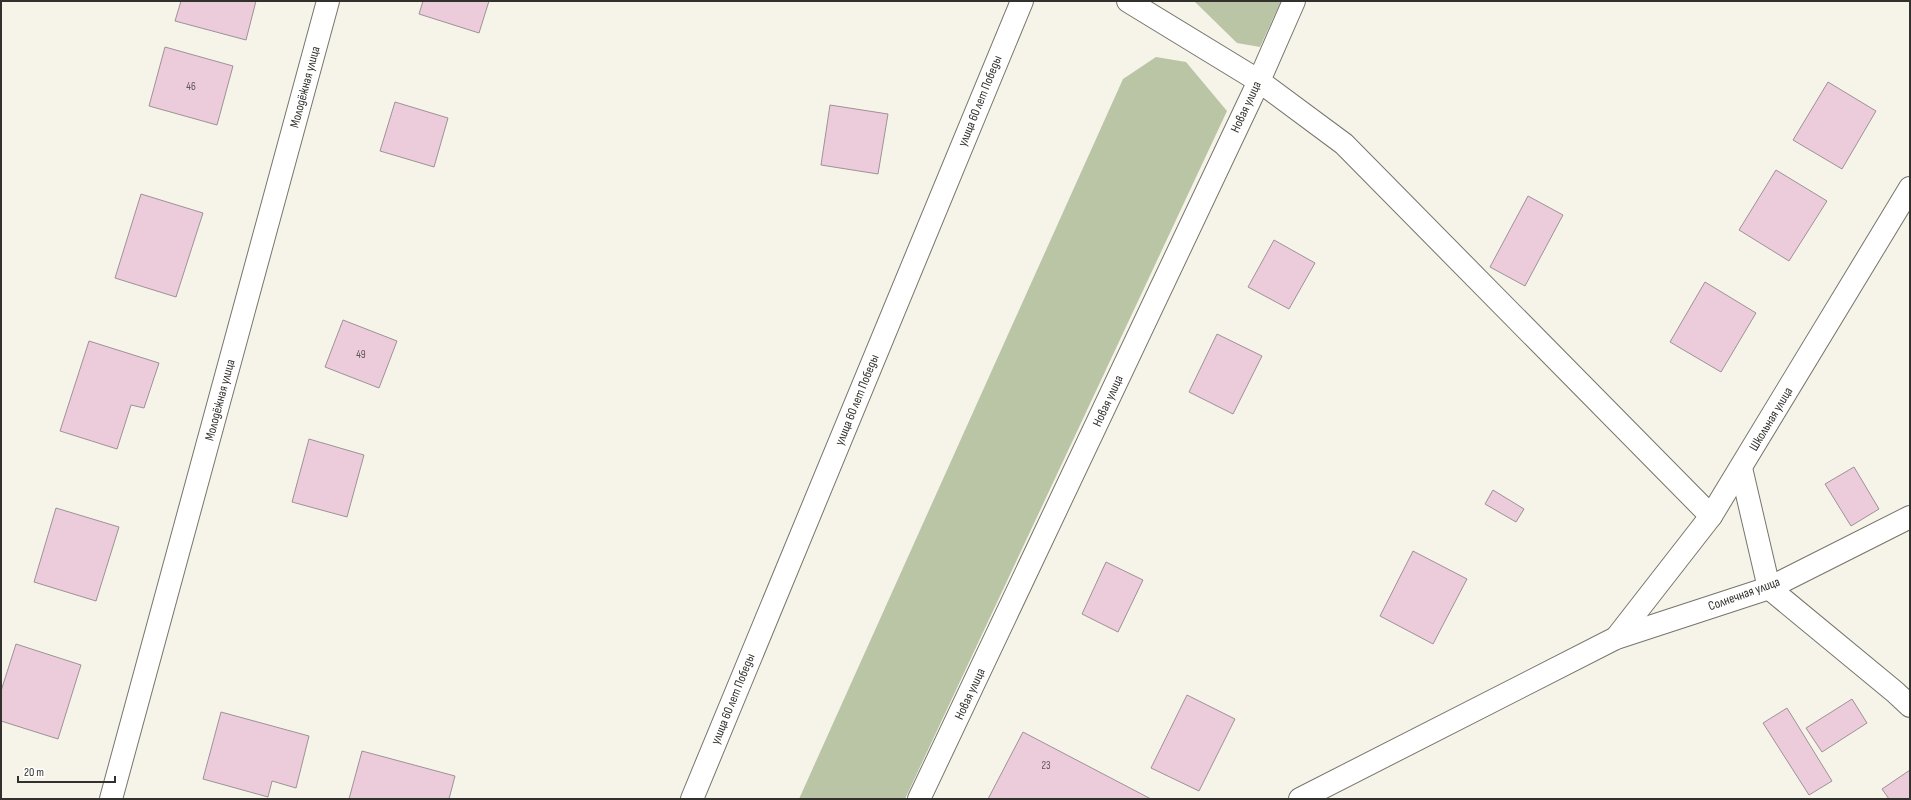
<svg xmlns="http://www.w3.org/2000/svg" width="1911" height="800" font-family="'Sofia Sans Condensed',sans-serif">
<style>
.forest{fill:#bac5a6}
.building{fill:#eccbda;stroke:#9d9297}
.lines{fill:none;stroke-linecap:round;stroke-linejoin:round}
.street-casing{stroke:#77756b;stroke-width:24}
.street{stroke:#fff;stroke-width:22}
.labels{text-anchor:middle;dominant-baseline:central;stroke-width:3;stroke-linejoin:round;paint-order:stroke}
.number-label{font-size:11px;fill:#605858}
.street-label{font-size:13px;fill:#32312d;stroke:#fff}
</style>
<rect width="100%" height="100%" fill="#f6f4e9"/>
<g class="forest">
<path d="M1194,1H1281L1260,47L1237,43Z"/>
<path d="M1156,57L1186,62L1227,111L905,799H799L1123,79Z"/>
</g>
<g class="building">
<path d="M181,1H256L246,40L175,21Z"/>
<path d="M423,1H489L479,33L419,14Z"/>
<path d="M165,47L233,66L217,125L149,106Z"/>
<path d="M1828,82L1876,111L1842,169L1793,140Z"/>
<path d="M395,102L448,118L434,167L380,151Z"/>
<path d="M830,105L888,114L878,174L821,165Z"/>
<path d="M1776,170L1827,201L1789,261L1739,230Z"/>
<path d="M141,194L203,213L176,297L115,278Z"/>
<path d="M1528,196L1563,215L1525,286L1490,267Z"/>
<path d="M1274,240L1315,263L1289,309L1248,287Z"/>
<path d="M1705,282L1756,313L1721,372L1670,342Z"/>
<path d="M343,320L397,341L379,388L325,367Z"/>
<path d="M1217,334L1262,356L1233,414L1189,392Z"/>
<path d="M89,341L159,363L144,408L131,405L117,449L60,431Z"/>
<path d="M309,439L364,455L347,517L292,502Z"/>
<path d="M1854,467L1879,509L1851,526L1825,484Z"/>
<path d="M1493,490L1524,509L1516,522L1485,504Z"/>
<path d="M56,508L119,527L96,601L34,582Z"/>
<path d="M1413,551L1467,579L1433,644L1380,616Z"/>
<path d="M1106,562L1143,580L1118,632L1082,614Z"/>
<path d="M16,644L81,665L58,739L1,721V691Z"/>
<path d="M1187,695L1235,719L1199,791L1151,768Z"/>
<path d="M1852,699L1867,723L1822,752L1806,728Z"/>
<path d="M1787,708L1832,781L1809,795L1763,723Z"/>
<path d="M221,712L309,736L296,788L272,781L268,797L203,779Z"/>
<path d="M1023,732L1151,799H988Z"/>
<path d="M362,751L455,776L449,799H349Z"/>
<path d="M1910,770V799H1889L1882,789Z"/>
</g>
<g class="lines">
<g class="street-casing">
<g id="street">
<path d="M1128,1L1259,81L1344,144L1711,516"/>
<path d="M1741,468L1769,588L1895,692L1910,706"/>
<path d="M1616,638L1711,516L1910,188"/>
<path d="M111,799L328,1"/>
<path d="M692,799L1022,1"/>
<path d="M919,799L1259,81L1294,1"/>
<path d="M1300,799L1616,638L1769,588L1910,517"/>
</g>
</g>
<use href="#street" class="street"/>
</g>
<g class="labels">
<g class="number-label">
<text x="191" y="86">46</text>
<text x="361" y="354">49</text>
<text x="1046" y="765">23</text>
</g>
<g class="street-label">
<text transform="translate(305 87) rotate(-75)">Молодёжная улица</text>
<text transform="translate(980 101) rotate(-68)">улица 60 лет Победы</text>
<text transform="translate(1246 107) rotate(-65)">Новая улица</text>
<text transform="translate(220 400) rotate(-75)">Молодёжная улица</text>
<text transform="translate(857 400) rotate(-68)">улица 60 лет Победы</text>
<text transform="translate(1108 401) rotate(-65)">Новая улица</text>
<text transform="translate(1771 419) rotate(-59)">Школьная улица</text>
<text transform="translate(1744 594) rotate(-20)">Солнечная улица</text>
<text transform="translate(970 694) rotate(-65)">Новая улица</text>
<text transform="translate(733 699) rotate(-68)">улица 60 лет Победы</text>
</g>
</g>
<rect width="1911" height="800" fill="none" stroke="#32312d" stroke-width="4"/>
<path d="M18 776v6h97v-6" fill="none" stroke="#32312d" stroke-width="2"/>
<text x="24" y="776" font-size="12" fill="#32312d" stroke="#ffffff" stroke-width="3" paint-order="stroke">20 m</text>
</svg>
